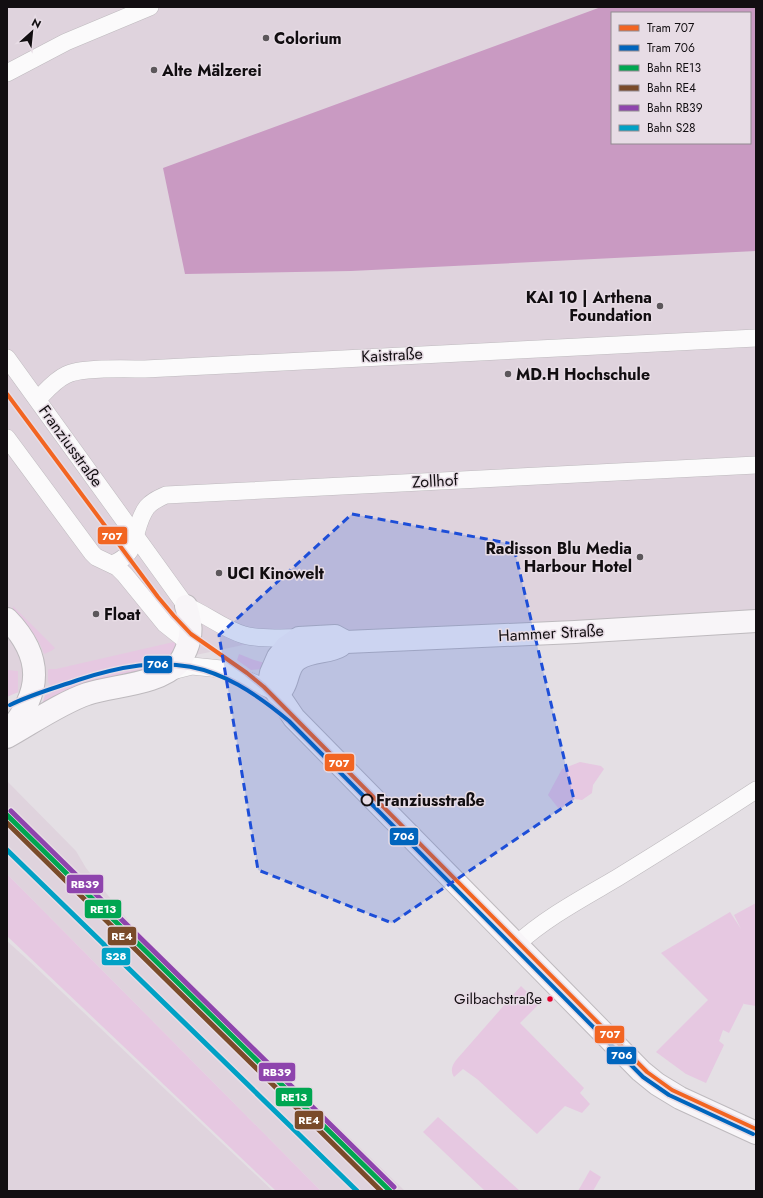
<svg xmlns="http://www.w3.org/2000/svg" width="763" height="1198" font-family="Jost,sans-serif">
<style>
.built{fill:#dfd3dd;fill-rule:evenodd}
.green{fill:#e6c8e1}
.water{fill:#c99ac2;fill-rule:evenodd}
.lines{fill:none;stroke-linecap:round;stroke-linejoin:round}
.street-casing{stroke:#bebabe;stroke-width:18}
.secondary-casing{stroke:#bebabe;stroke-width:24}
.street{stroke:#fbfafb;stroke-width:17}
.secondary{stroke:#f8f5f8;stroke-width:22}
.rail-1-casing{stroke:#e7dce5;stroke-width:8}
.rail-2-casing{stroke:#e7dce5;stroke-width:8}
.rail-3-casing{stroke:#e7dce5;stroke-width:8}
.rail-4-casing{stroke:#e7dce5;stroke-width:8}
.rail-1{stroke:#00a651;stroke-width:5}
.rail-2{stroke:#7a4b2a;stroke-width:5}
.rail-3{stroke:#8e44ad;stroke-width:5}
.rail-4{stroke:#01a1c5;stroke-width:5}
.tram-1-casing{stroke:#e7dce5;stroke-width:7}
.tram-2-casing{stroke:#e7dce5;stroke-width:7}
.tram-1{stroke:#f26522;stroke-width:4}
.tram-2{stroke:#0065bd;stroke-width:4}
.marked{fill:#1d4ed8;fill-opacity:0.2;stroke:#1d4ed8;stroke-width:3;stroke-dasharray:8 5;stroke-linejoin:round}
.poi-dot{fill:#5c575b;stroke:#e7dce5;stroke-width:1.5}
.stop-dot{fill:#e7dce5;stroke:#120e11;stroke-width:2}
.bus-dot{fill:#e4002b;stroke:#e7dce5;stroke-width:1.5}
.labels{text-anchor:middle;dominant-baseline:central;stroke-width:3;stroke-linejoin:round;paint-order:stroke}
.bus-label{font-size:15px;fill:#120e11;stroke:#e7dce5;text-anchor:end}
.poi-label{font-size:16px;font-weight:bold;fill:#120e11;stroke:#e7dce5;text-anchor:start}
.street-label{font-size:16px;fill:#120e11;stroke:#e7dce5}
.stop-label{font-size:16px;font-weight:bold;fill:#120e11;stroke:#e7dce5;text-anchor:start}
.line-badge{stroke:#e7dce5;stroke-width:1.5}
.badge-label{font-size:11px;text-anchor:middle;font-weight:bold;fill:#fff}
</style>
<rect width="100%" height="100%" fill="#e4dfe4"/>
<g class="built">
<path d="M7,7H756V614L290,635L7,695ZM612,13H750V143H612Z"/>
<path d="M7,781L76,851L86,868L140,935L405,1191H321L7,874Z"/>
<path d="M7,941L27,959L273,1191H7Z"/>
</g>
<g class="green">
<path d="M13,606L55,648L51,651L44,654C39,637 25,624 13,612Z"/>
<path d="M178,641L170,662L42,705L45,695L51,693L49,688L51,687L48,681V670L49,669H56Z"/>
<path d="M239,654L254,660L265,663L262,669L251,670L237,660Z"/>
<path d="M7,670L18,671V692L7,697Z"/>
<path d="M580,762L601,766L604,769L593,785L592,793L582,800L575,799L559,809L548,795L562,769Z"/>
<path d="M7,874L321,1191H276L7,936Z"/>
<path d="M756,903V1006L744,1004V1003L729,1033L723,1030L719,1041L724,1045L706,1083L686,1074L656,1052L708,1000L661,953L730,912L741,929L734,915Z"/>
<path d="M521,986L539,1004L520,1023L584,1088L580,1093L590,1104L582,1113L565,1106L537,1134L477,1079L463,1069L454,1077C450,1070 452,1065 457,1059Z"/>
<path d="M438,1117L520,1191H485L423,1132Z"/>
<path d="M590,1170L601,1177L593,1191H578Z"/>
</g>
<path class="water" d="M601,7H756V251L351,271L185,274L163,168ZM612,13H750V143H612Z"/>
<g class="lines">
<g class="street-casing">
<g id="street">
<path d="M7,73L66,42L150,7"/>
<path d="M7,358L186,606C206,614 223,629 244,635C261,640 281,637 299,638"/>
<path d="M38,399C46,391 55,380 66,375C81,367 126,369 145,369L756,338"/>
<path d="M7,438L92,553L96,557L117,567L125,575L165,624L189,643"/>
<path d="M112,564C141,554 131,528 147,507C152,501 159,498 166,495L756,465"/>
<path d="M168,672L192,666L221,669L278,693"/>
<path d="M516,945C545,918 583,898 617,878C664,849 710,820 756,790"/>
</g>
</g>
<g class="secondary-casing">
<g id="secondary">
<path d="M7,619C44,657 42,693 8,732"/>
<path d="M756,621L575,632L346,642L335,636L299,638L286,647L278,657L271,673L270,678L271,684L294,718L641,1071L657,1084L680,1098L756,1133"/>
<path d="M278,693C280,691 283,689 284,686C289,677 288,665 298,659C312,650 329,653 340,646"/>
<path d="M7,737C32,723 61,703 87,694C115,685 158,685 179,663C182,659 184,655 186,650C193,634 191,622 186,606"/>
</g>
</g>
<use href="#street" class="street"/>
<use href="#secondary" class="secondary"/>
<g class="rail-1-casing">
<path id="rail-1" d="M7,815L390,1191"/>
</g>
<g class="rail-2-casing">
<path id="rail-2" d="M7,823L381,1191"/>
</g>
<g class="rail-3-casing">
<path id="rail-3" d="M11,811L394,1187"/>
</g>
<g class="rail-4-casing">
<path id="rail-4" d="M7,850L357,1191"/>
</g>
<use href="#rail-1" class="rail-1"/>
<use href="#rail-2" class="rail-2"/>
<use href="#rail-3" class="rail-3"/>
<use href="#rail-4" class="rail-4"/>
<g class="tram-1-casing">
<path id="tram-1" d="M7,394L158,597L174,616L191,634L247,673L264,687L647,1072L672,1090L756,1129"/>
</g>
<g class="tram-2-casing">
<path id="tram-2" d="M10,705C32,694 55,688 78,680C169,651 216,660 289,721L643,1077L669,1095L753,1134"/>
</g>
<use href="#tram-1" class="tram-1"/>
<use href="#tram-2" class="tram-2"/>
</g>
<path class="marked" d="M352,514L513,544L574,800L392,923L258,870L219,635Z"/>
<g class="poi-dot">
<circle cx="266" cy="38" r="4"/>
<circle cx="154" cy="70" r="4"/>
<circle cx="660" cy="306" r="4"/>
<circle cx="508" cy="374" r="4"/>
<circle cx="640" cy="557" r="4"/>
<circle cx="219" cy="573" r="4"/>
<circle cx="96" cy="614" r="4"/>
</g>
<circle class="stop-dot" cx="367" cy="800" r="5.5"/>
<circle class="bus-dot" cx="550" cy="999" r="3.5"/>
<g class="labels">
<g class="bus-label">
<text x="542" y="999">Gilbachstraße</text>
</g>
<g class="poi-label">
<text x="274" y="38">Colorium</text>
<text x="162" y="70">Alte Mälzerei</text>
<text x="652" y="297" text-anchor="end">KAI 10 | Arthena<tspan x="652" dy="18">Foundation</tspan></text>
<text x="516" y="374">MD.H Hochschule</text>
<text x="632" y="548" text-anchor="end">Radisson Blu Media<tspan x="632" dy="18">Harbour Hotel</tspan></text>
<text x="227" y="573">UCI Kinowelt</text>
<text x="104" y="614">Float</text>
</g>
<g class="street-label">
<text transform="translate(392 355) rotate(-3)">Kaistraße</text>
<text transform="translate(71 446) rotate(54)">Franziusstraße</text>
<text transform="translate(435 481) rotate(-3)">Zollhof</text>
<text transform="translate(551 633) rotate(-3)">Hammer Straße</text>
</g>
<g class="stop-label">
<text x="376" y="800">Franziusstraße</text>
</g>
</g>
<g class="line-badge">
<rect x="97" y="526" width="31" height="19" rx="4" fill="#f26522"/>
<rect x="143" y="655" width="30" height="19" rx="4" fill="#0065bd"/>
<rect x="324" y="753" width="31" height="19" rx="4" fill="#f26522"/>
<rect x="389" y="827" width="30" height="19" rx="4" fill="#0065bd"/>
<rect x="66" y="874" width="38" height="20" rx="4" fill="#8e44ad"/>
<rect x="84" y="899" width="38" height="20" rx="4" fill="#00a651"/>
<rect x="107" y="926" width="30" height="20" rx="4" fill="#7a4b2a"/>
<rect x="101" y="947" width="30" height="19" rx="4" fill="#01a1c5"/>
<rect x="594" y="1025" width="31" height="19" rx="4" fill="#f26522"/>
<rect x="606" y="1046" width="31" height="19" rx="4" fill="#0065bd"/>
<rect x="258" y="1062" width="38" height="20" rx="4" fill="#8e44ad"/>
<rect x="275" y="1087" width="38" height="20" rx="4" fill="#00a651"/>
<rect x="294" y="1110" width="30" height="20" rx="4" fill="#7a4b2a"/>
</g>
<g class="badge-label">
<text x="112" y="540">707</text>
<text x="158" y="668">706</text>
<text x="339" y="767">707</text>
<text x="404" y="840">706</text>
<text x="85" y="888">RB39</text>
<text x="103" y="913">RE13</text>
<text x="122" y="940">RE4</text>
<text x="116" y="960">S28</text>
<text x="610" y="1038">707</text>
<text x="622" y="1059">706</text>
<text x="277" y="1076">RB39</text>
<text x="294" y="1101">RE13</text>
<text x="309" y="1124">RE4</text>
</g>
<rect width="763" height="1198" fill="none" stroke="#120e11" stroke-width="16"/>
<rect x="611" y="12" width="140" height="132" fill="#e7dce5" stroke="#928a90"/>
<rect x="619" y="25" width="20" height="6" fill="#f26522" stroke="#928a90"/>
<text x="647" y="32" font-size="12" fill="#120e11">Tram 707</text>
<rect x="619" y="45" width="20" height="6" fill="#0065bd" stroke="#928a90"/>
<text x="647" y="52" font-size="12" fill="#120e11">Tram 706</text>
<rect x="619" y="65" width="20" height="6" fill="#00a651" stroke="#928a90"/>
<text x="647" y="72" font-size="12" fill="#120e11">Bahn RE13</text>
<rect x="619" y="85" width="20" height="6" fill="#7a4b2a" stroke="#928a90"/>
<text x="647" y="92" font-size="12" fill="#120e11">Bahn RE4</text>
<rect x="619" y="105" width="20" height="6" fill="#8e44ad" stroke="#928a90"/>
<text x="647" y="112" font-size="12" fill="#120e11">Bahn RB39</text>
<rect x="619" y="125" width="20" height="6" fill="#01a1c5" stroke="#928a90"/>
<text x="647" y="132" font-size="12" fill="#120e11">Bahn S28</text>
<g transform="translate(32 32) rotate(27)" stroke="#e7dce5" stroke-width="3" paint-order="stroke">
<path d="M0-3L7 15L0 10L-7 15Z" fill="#120e11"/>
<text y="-6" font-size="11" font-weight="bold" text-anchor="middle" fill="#120e11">N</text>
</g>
</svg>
